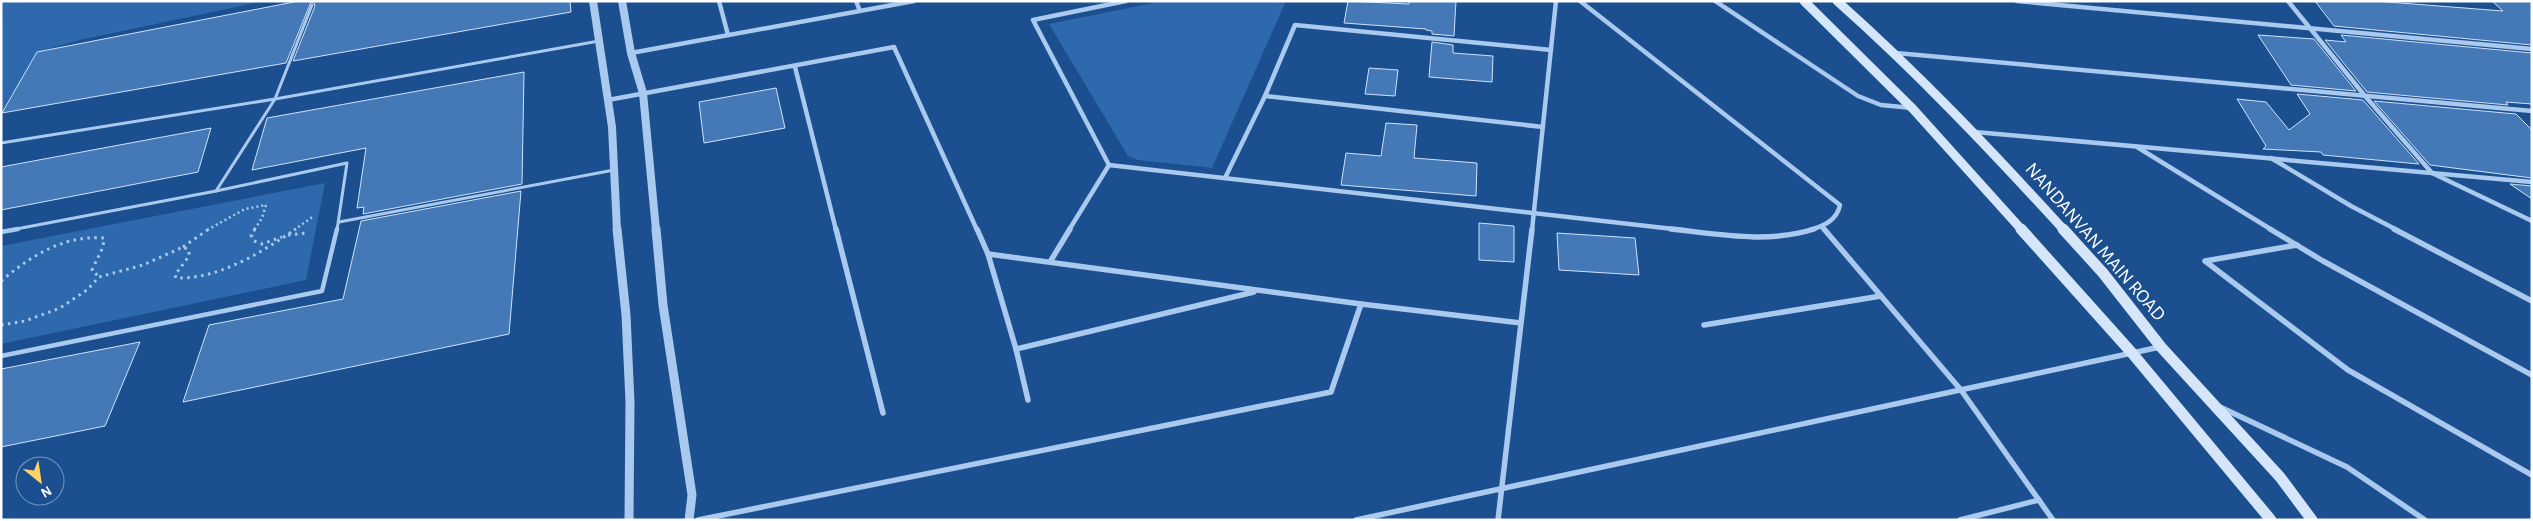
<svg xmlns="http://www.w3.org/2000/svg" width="2533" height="521" font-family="'Alegreya Sans',sans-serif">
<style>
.green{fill:#2e69ad}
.building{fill:#4478b7;stroke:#cfe3fa}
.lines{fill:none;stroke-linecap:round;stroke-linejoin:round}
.path-far1{stroke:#a9c9ee;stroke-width:2.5;stroke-dasharray:2 3;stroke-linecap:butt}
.path{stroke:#a9c9ee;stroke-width:3;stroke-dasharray:2.5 4.5;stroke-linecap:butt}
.service-far1{stroke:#a9c9ee;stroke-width:3}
.service{stroke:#a9c9ee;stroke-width:4.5}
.minor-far1{stroke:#a9c9ee;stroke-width:4.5}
.minor{stroke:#a9c9ee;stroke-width:5.5}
.tertiary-far1{stroke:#a9c9ee;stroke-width:8}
.tertiary{stroke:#a9c9ee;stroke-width:9}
.secondary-far1{stroke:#d6e6fa;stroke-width:9}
.secondary{stroke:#d6e6fa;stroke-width:11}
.labels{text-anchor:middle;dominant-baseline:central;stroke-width:4.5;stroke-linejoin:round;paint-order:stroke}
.street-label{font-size:19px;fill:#fff;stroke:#1b4f8f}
</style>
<rect width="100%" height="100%" fill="#1b4f8f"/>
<g class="green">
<path d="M1,1H264L80,40L37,52L1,114Z"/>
<path d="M1163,1H1286L1212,168L1138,160L1128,156L1049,24Z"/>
<path d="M325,183L306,280L1,344V246Z"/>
</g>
<g class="building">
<path d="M299,1H570L571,12L293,61L315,6L314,3L311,2L286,63L2,113L37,52Z"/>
<path d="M1348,1L1409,4V1H1456L1454,36L1432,34V31L1426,30V29L1344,23Z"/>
<path d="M2315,1H2375L2503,11L2492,1H2532V45L2334,26Z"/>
<path d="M2258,35L2314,39L2356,91L2291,85Z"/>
<path d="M2341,35L2532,53V104L2506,102L2508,105L2367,92L2325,40L2346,42Z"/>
<path d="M1432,42L1453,45V53L1493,56L1492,82L1429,77Z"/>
<path d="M1369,68L1398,70L1395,96L1365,94Z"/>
<path d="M524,72L522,184L363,214L364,207L357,208L366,148L252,170L267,118Z"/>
<path d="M776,88L785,128L704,143L699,102Z"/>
<path d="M2297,94L2363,100L2419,164L2323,155L2321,152L2263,149L2266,146L2237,99L2266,102L2289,130L2310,114Z"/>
<path d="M2374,101L2516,114L2532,130V178L2430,165Z"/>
<path d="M1386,123L1417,125L1414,158L1477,163L1476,196L1341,185L1346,153L1381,156Z"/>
<path d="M211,128L198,172L1,210V167Z"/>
<path d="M2510,184L2532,186V199Z"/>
<path d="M521,191L509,334L183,402L209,325L343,299L361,221Z"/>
<path d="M1479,223L1514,226V262L1479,260Z"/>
<path d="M1557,233L1635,238L1639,275L1559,270Z"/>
<path d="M140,342L105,426L1,447V369Z"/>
</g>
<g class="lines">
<g class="path-far1">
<path d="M207,230L245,209L266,205L262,218L254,230"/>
<path d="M294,230L314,216"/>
</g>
<g class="path">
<path d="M255,229L251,235L254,241L262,244L282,237"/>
<path d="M288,235L308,233"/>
<path d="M183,247L209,229"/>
<path d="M1,281C31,256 63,235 104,238L103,247L92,270L99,277"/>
<path d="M1,325L25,321L60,308L87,290L99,277L143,265L183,247L189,250V256L175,275L176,278C220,279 260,253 296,229"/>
</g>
<g class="service-far1">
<path d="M1,143L275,99L599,41"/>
<path d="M216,191L347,163L337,230"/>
<path d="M339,222L614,170"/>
<path d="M11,230L216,191L275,99L312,5"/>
</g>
<g class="service">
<path d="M1,232L18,229"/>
<path d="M1,356L322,291L337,229"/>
</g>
<g class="minor-far1">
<path d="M719,1L728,35"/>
<path d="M856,1L860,11"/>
<path d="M1126,1L1033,20L1109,165L1682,230"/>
<path d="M1580,1L1840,205C1837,220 1824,226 1810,230"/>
<path d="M1715,1L1858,96L1881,105L1912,108"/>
<path d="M2017,1L2532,49"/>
<path d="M2288,1L2365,96L2432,173L2532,221"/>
<path d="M631,53L914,1"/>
<path d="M1896,53L2532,111"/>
<path d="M795,67L836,230"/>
<path d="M1265,96L1295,25L1551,50"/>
<path d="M608,100L894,47L977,230"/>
<path d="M1975,132L2532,182"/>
<path d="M2137,147L2272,230"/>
<path d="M2271,158L2351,206L2397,230"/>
<path d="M1225,178L1265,96L1543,127"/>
<path d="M1822,227L1825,230"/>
<path d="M1069,230L1109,165"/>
<path d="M1532,230L1556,1"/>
</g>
<g class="minor">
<path d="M836,229L883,413"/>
<path d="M977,229L988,254L1361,304"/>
<path d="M1671,229C1718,234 1768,244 1814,229"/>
<path d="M1824,229L1961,390L2053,520"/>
<path d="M2270,229L2323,261L2532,375"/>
<path d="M2394,229L2532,301"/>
<path d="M2297,245L2205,261L2348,370L2532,475"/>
<path d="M988,254L1016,349L1254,292"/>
<path d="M1050,262L1070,229"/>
<path d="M1704,325L1881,296"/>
<path d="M1016,349L1028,400"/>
<path d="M2220,407L2347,467L2425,520"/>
<path d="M698,520L1331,392L1361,304L1521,323"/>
<path d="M1356,520L2160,347"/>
<path d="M1498,520L1532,229"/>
<path d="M1960,520L2039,500"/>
</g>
<g class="tertiary-far1">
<path d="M593,1L612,127L617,230"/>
<path d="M622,1L631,53L643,93L656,230"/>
</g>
<g class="tertiary">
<path d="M617,229L626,315L630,402L629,520"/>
<path d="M656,229L663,305L692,495L689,520"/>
</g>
<g class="secondary-far1">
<path d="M1804,1L1913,109L2022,230"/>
<path d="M1837,1C1918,73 1991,150 2064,230"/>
</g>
<g class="secondary">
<path d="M2021,229L2132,353L2271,520"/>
<path d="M2063,229L2103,273L2161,347L2280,477L2312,520"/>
</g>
</g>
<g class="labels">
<g class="street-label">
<text transform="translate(2095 242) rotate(49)">NANDANVAN MAIN ROAD</text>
</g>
</g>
<rect width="2533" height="521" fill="none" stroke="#ffffff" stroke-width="5"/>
<g transform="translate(40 481) rotate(150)"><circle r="24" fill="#1b4f8f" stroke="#7695bc"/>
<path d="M0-4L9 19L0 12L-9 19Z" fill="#ffd166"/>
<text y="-8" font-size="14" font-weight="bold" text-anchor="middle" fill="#ffffff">N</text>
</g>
</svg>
